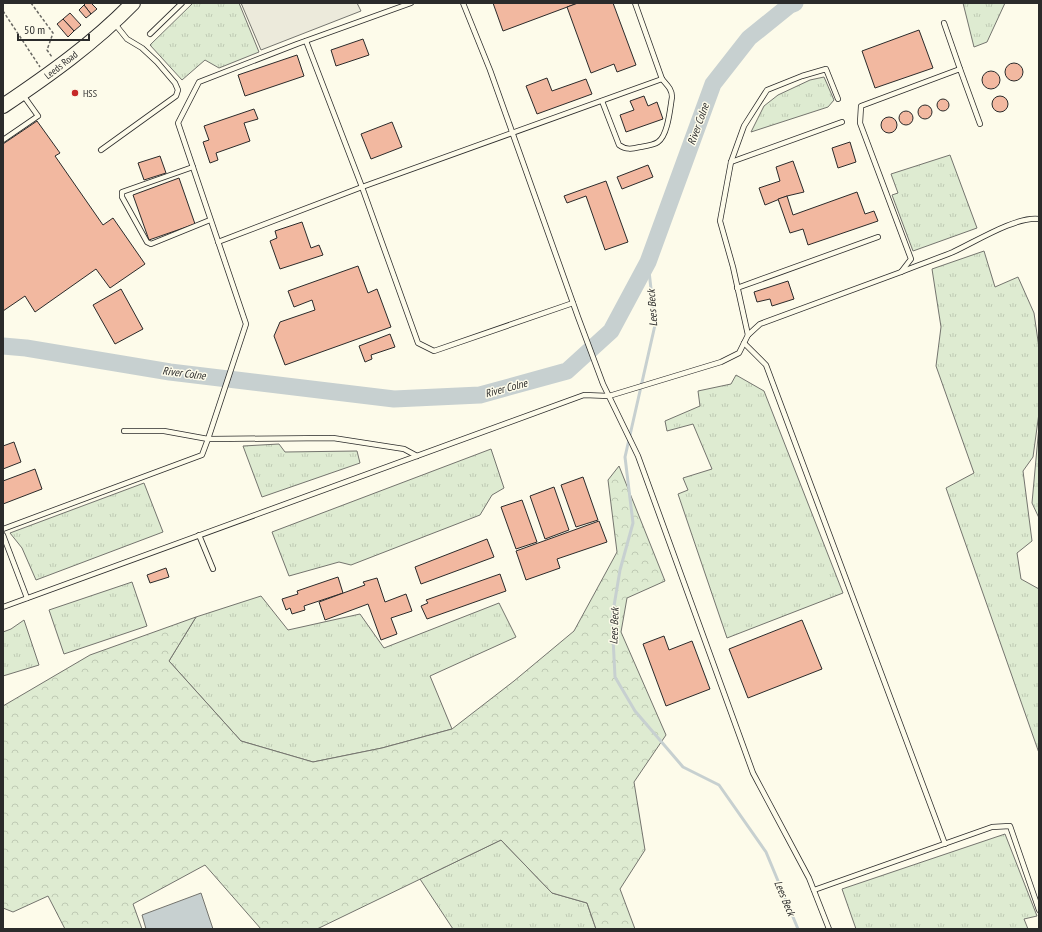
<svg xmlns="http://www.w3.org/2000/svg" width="1042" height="932" font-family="'PT Sans Narrow',sans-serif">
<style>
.grass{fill:url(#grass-tufts);stroke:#74746e}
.forest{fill:url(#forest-crowns);stroke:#74746e}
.parking{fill:#eceadb;stroke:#74746e}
.water{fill:#c7d0d0;stroke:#74746e}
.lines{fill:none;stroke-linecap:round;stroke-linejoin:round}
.stream{stroke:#c7d0d0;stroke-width:3}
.river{stroke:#c7d0d0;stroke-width:17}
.building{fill:#f2b8a0;stroke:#2b2b2b}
.lane-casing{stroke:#2b2b2b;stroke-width:6}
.primary-casing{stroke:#2b2b2b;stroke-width:16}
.path{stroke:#6a6964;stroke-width:1.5;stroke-dasharray:3 2;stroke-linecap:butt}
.lane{stroke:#fdfbea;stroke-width:4.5}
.primary{stroke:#fdfbea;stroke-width:14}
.poi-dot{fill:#c62828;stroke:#fdfbea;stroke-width:1.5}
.labels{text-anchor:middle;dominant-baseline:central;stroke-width:3;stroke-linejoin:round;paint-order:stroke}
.street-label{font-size:10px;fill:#2b2b2b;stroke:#fdfbea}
.poi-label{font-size:10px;fill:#2b2b2b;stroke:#fdfbea;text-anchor:start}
.water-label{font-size:11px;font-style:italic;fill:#2b2b2b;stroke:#fdfbea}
</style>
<defs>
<pattern id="grass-tufts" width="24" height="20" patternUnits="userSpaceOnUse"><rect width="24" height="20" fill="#deebd1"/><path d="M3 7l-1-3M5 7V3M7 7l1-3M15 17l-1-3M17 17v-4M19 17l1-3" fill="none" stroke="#bfcab4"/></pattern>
<pattern id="forest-crowns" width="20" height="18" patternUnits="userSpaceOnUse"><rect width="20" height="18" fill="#deebd1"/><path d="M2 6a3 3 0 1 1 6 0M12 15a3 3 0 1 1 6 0" fill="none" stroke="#bfcab4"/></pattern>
</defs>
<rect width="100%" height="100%" fill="#fdfbea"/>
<g class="grass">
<path d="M193,3H239L259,52L219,68L205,60L182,80L150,45Z"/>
<path d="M963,3H1005L987,42L974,47Z"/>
<path d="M824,77L834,100L828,107L751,132L764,106L778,95L810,80Z"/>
<path d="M950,155L977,228L913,251L892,195L898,193L891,174Z"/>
<path d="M984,251L995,287L1018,277L1034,313L1039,348V413L1033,457L1023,471L1032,541L1017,553L1021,579L1039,589V753L946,488L974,473L936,366L941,327L932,269Z"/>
<path d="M736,375L764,391L843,593L727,638L678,494L688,490L683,478L712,469L693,424L667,431L665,421L700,406L698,391L731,384Z"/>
<path d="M1039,426V518L1032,503Z"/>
<path d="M279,444L285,452L357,451L360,463L262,497L243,446Z"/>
<path d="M491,449L504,488L492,495L480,515L351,565L339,562L289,576L272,532Z"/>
<path d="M144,483L163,532L36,580L22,548L10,533Z"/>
<path d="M132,582L147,626L64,654L49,610Z"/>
<path d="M261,596L288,630L360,614L384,648L499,603L516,637L430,676L452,729L382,748L313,762L241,741L169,661L196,617Z"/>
<path d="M24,620L39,665L3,676V632L11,629Z"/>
<path d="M1005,834L1037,916L1024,919L1028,929H856L842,889Z"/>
<path d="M501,840L552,893L587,903L596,929H453L420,879Z"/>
</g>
<path class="forest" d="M619,466L665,581L627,598L621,632L666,735L634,782L645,850L620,889L635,929H596L587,903L552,893L501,840L317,929H261L205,865L133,904L142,929H65L48,896L13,912L3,908V706L90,655L196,617L169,661L241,741L313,762L382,748L452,729L514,681L574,631L617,552L608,480Z"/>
<path class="parking" d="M241,3H357L361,11L261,50Z"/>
<path class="water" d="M201,893L213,929H146L142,915Z"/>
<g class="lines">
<path class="stream" d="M648,262L655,325L625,457L633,523L620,570L612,618L615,677L635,711L683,767L719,785L766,852L798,929"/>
<path class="river" d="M3,346L26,348L170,372L394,399L480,395L567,371L611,331L648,262L713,84L749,38L790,5L795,3"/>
</g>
<g class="building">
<path d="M86,3H91L97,9L91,14L84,5Z"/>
<path d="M493,3H578L503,31Z"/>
<path d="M578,3H613L636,65L617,72L614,64L591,73L567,7Z"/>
<path d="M84,5L91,14L86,18L79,10Z"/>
<path d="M70,13L81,25L74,31L63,19Z"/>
<path d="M63,19L74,31L68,37L57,24Z"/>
<path d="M919,30L933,68L875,88L862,51Z"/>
<path d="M363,39L369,55L336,66L331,50Z"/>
<path d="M297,55L304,76L245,96L238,75Z"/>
<circle cx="1014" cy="72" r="9"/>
<circle cx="991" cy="80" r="9"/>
<path d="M547,78L552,91L586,79L592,94L537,114L526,86Z"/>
<circle cx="1000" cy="104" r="8"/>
<path d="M644,96L648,106L657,102L663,119L626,132L620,115L634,110L630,101Z"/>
<circle cx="943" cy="105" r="6"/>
<circle cx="925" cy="112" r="7"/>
<path d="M254,109L258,119L244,123L250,141L216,153L218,160L210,163L203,142L209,140L204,126Z"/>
<circle cx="906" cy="118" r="7"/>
<circle cx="889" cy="125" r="8"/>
<path d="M37,121L60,153L55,156L103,225L113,218L145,264L110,288L96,269L35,312L25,296L3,311V144Z"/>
<path d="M392,122L402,147L371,159L361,134Z"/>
<path d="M850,142L856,162L838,168L832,148Z"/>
<path d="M160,156L166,173L144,180L138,163Z"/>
<path d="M793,161L804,192L787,196L765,205L759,188L780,181L776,167Z"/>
<path d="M648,165L653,177L622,189L617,177Z"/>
<path d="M179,178L195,224L149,240L133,195Z"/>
<path d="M606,181L628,242L605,250L586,196L567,203L564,196Z"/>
<path d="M857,192L865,214L874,211L878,221L808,245L803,229L790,233L778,199L787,196L793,215Z"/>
<path d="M302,222L311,248L319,245L323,255L280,269L270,241L277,238L275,231Z"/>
<path d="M358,266L368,293L377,289L391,327L285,365L274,336L280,322L315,310L312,300L294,307L288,291Z"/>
<path d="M788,281L794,299L772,306L770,299L757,302L754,292Z"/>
<path d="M121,289L143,329L115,344L93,305Z"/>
<path d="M390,334L395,347L371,355L372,359L365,362L359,346Z"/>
<path d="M14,442L21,462L3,469V446Z"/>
<path d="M35,469L42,489L3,504V481Z"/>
<path d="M583,477L598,520L576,527L561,485Z"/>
<path d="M554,487L569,530L545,539L530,496Z"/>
<path d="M522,500L537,542L516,549L501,507Z"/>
<path d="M599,521L607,542L557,559L560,568L526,580L516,551Z"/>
<path d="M487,539L494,557L421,584L415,567Z"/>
<path d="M166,568L169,577L150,583L147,575Z"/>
<path d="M500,574L506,591L427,619L421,606L428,603L426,600Z"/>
<path d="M338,577L343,593L304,606L305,610L292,614L290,608L286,610L282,599L298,594L297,591Z"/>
<path d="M377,578L385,602L406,594L412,611L391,618L397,634L381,640L368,604L325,620L319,602L365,585L363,582Z"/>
<path d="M802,620L822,669L748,698L729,649Z"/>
<path d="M664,636L669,650L692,641L710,689L666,706L643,644Z"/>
</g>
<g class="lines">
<g class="lane-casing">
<g id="lane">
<path d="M463,3L490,70L578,317L603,384L638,456L753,773L809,878L829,929"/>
<path d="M944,23L960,69"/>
<path d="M150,34L182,3"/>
<path d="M306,41L362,187L418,343L434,351L573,303"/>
<path d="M602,101L619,145C626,150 632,149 640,147C646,146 654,145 658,142C668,135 670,109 672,97C672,89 667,85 662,79"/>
<path d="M3,140L38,116L23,95"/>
<path d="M101,150L176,96L178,90L175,83L157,62L142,48L127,39L115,24"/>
<path d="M731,162L842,122"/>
<path d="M193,167L122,192V197L147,242L151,244L210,220"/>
<path d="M218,242L362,187L662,79L635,3"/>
<path d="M901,272C918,265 936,259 953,252C975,242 1016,216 1039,219"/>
<path d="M737,288L878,237"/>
<path d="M748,335L760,324L901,272L911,259L860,123L861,106L960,69L980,124"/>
<path d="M744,343L766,365L945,844"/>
<path d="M124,431H164L208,439L246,324L178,123L199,82L297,44L411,3"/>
<path d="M3,529L202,455L208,439L333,438L404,449L417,456"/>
<path d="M3,535L27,598"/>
<path d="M199,535L213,569"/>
<path d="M3,607L584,395L609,396L721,362L739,353L748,335L733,267L720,221L731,162L744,126L767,90L802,76L826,69L838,99"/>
<path d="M814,890L992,827L1010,826L1039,910"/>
</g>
</g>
<g class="primary-casing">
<path id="primary" d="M3,106C49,75 94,43 133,3"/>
</g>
<g class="path">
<path d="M31,3L53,33L47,50L52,57"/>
<path d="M3,11L40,67"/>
</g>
<use href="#lane" class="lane"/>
<use href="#primary" class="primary"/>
</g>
<circle class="poi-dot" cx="75" cy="93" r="4"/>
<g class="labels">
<g class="street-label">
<text transform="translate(61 65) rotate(-38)">Leeds Road</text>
</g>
<g class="poi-label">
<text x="83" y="93">HSS</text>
</g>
<g class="water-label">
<text transform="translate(698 124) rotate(-70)">River Colne</text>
<text transform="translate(652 308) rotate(-94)">Lees Beck</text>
<text transform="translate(184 373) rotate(7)">River Colne</text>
<text transform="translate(506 388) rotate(-15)">River Colne</text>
<text transform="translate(614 626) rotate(-88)">Lees Beck</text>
<text transform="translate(785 898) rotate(67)">Lees Beck</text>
</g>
</g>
<rect width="1042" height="932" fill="none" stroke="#2b2b2b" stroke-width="8"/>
<path d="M18 34v6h71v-6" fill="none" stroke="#2b2b2b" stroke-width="2"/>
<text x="24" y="34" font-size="12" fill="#2b2b2b" stroke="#fdfbea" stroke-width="3" paint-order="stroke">50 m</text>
</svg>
